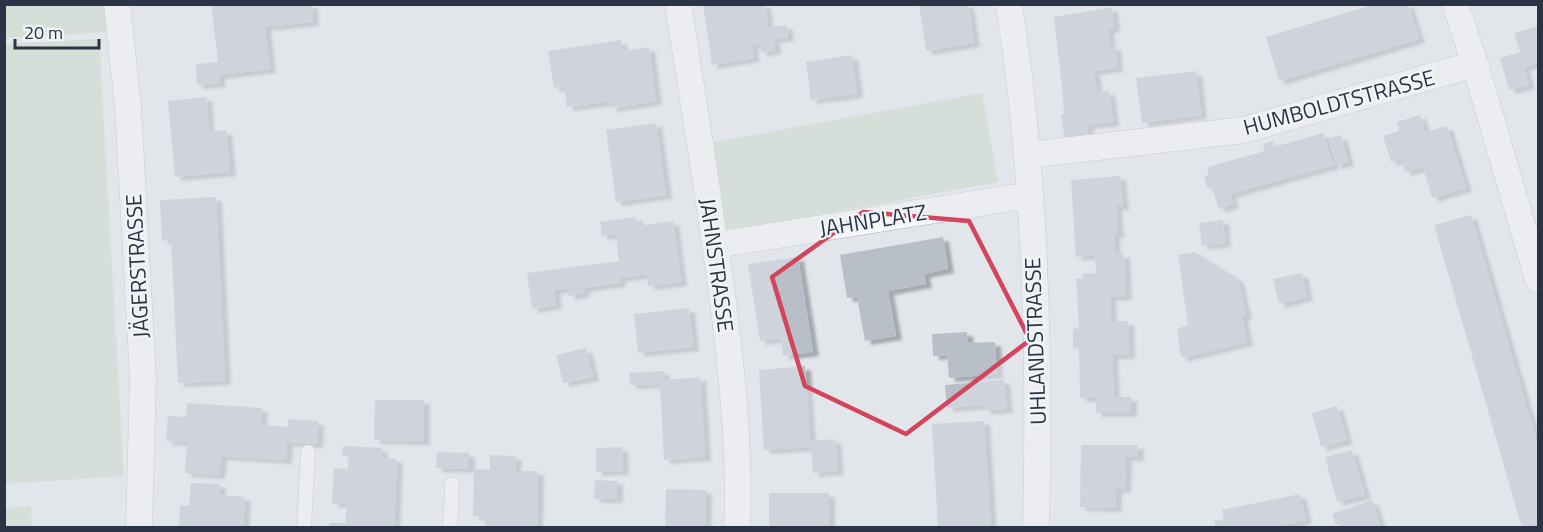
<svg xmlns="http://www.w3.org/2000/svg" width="1543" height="532" font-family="'Titillium Web',sans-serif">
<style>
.green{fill:#c8d5c3}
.building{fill:#b9bfc9;filter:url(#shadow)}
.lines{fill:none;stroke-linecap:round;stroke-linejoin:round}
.lane-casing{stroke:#a7adb6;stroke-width:15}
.street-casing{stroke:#a7adb6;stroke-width:27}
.lane{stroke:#f5f7f9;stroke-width:14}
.street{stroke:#f5f7f9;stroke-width:26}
.marked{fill:none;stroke:#d2455d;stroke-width:4.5;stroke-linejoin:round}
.labels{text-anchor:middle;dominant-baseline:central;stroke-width:4.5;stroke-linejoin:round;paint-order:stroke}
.street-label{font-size:22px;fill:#2a3444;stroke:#f2f5f8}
</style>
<defs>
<filter id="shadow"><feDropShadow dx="6" dy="4" stdDeviation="1.5" flood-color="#0004"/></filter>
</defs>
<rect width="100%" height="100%" fill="#e2e6eb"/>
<g class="green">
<path d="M5,5H106L108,32L5,38Z"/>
<path d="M99,39L124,476L5,484V44Z"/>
<path d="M982,93L998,182L725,232L709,143Z"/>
<path d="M31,506L32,527H5V508Z"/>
</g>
<g class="building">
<path d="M211,4H312L313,22L265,27L270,69L219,75L220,83L197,85L196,64L218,62Z"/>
<path d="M703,4H765L768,28L786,25L788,37L774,39L775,50L761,53L760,44L752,45L754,58L712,65Z"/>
<path d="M919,4H968L974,43L926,51Z"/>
<path d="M1375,4H1408L1419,39L1279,81L1266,37Z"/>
<path d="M1112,7L1114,28L1108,29L1110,47L1115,46L1117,68L1094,71L1097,92L1109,91L1113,122L1087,125L1089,140L1065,143L1061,114H1064L1063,96L1054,17Z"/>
<path d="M1538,26V63L1524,67L1529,85L1509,90L1500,58L1520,52L1514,33Z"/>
<path d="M621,40L622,51L649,47L656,101L611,108V101L567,107L564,86L554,88L548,51Z"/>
<path d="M852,55L857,94L811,100L806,62Z"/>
<path d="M1196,71L1201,115L1142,123L1136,78Z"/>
<path d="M206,97L209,132L226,130L230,172L175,177L168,101Z"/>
<path d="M1420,115L1425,132L1447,126L1466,188L1432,198L1423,167L1405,172L1401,159L1391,162L1383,136L1399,131L1397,122Z"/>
<path d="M656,123L666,195L616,202L606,130Z"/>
<path d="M1323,133L1333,165L1230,194L1233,204L1219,209L1212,187L1207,188L1204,176L1209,175L1207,167L1265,151L1263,144L1273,141L1274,147Z"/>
<path d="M1341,135L1348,162L1336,165L1329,138Z"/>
<path d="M1120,176L1123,206H1116L1118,234H1114L1115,254H1124L1126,296L1110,297L1111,321H1128L1129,355H1112L1114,397H1131V413H1096V398H1080L1079,348L1073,349V329L1079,328L1076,279H1083V274L1096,273L1095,255L1076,257L1071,180Z"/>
<path d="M216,197L225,381L178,383L171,240L162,241L160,200Z"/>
<path d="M1471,215L1538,446V523L1524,528H1522L1434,225Z"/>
<path d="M636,217L638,226L673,221L681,282L648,286L647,274L619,278L620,283L584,288V293L569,296L568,288L554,290L556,305L532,309L527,273L619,261L616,234L602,236L600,222Z"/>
<path d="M1223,220L1225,243L1202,246L1199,223Z"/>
<path d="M943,237L948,269L924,274L926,284L888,291L896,336L865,341L857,297L847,298L840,255Z"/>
<path d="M1195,252L1238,279L1246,316H1242L1247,342L1181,358L1177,329L1188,325L1178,255Z"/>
<path d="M798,257L813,352L783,356L781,338L760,341L748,264Z"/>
<path d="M1302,273L1307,297L1279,304L1273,279Z"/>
<path d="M689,308L693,347L638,353L634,314Z"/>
<path d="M967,332L968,343L995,342L997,374L949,378L947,355L933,356L932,334Z"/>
<path d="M586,348L593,377L563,383L556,355Z"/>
<path d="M805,366L810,441L835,439L838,471L813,473L811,447L764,450L759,370Z"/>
<path d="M664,371V380L700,377L705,457L664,460L660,384L630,385L629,373Z"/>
<path d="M1004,380L1007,409L985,411V405L947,408L945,385Z"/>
<path d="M375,400H424V441L374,440Z"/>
<path d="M187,403L262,408L261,425L288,427V419L318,421L317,444L287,442L286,460L221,456L219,475L185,473L187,442L166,441L168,416L186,417Z"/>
<path d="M1337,406L1347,440L1321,447L1312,413Z"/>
<path d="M984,421L991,528H938L932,424Z"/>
<path d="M1081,445H1138V457H1126L1125,489H1116V508L1080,507Z"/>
<path d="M343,446L382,448L381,458L397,459L394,528H329V523H345L347,504L332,503L334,468L348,469L349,456H342Z"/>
<path d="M622,447L623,471L596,472V448Z"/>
<path d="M1352,450L1365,495L1337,502L1325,457Z"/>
<path d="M437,452L469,453V469L436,468Z"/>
<path d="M490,455L516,456L515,471H538L537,528H485V517L473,516L474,469L490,470Z"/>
<path d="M595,480L617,481V499H594Z"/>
<path d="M191,483L220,484L219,495L245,497L243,528H179L180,505L189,506Z"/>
<path d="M666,489L706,490L705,528H665Z"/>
<rect x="769" y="493" width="60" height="35"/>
<path d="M1300,494L1306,520L1270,528H1216L1214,521L1224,519L1222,510Z"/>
<path d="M1372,500L1381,528H1343L1342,523L1336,525L1332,514Z"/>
</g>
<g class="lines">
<g class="lane-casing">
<g id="lane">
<path d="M304,528L308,452"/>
<path d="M450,528L452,484"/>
</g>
</g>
<g class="street-casing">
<g id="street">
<path d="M117,4L128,107L143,378L139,528"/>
<path d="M678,4C694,106 711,208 724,310C733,382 740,455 737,528"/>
<path d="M1009,4C1036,177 1040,353 1036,528"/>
<path d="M1455,4L1475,64L1538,279"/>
<path d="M1028,155L1244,130L1475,64"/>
<path d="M716,245L1030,195"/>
</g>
</g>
<use href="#lane" class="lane"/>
<use href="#street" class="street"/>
</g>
<path d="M0 0H1543V532H0ZM863,212L969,221L1030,340L906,434L805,386L772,277Z" fill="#e2e6eb" fill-opacity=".55" fill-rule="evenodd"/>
<path class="marked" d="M863,212L969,221L1030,340L906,434L805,386L772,277Z"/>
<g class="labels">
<g class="street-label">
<text transform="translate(1339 102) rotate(-15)">HUMBOLDTSTRASSE</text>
<text transform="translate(873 220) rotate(-9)">JAHNPLATZ</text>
<text transform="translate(717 265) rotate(82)">JAHNSTRASSE</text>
<text transform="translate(137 266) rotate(-93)">JÄGERSTRASSE</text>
<text transform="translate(1035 341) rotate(-92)">UHLANDSTRASSE</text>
</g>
</g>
<rect width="1543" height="532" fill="none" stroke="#2a3444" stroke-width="12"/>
<path d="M15 39v9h84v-9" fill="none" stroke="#2a3444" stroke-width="3"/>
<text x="24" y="39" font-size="18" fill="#2a3444" stroke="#f2f5f8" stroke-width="4.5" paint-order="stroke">20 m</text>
</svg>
